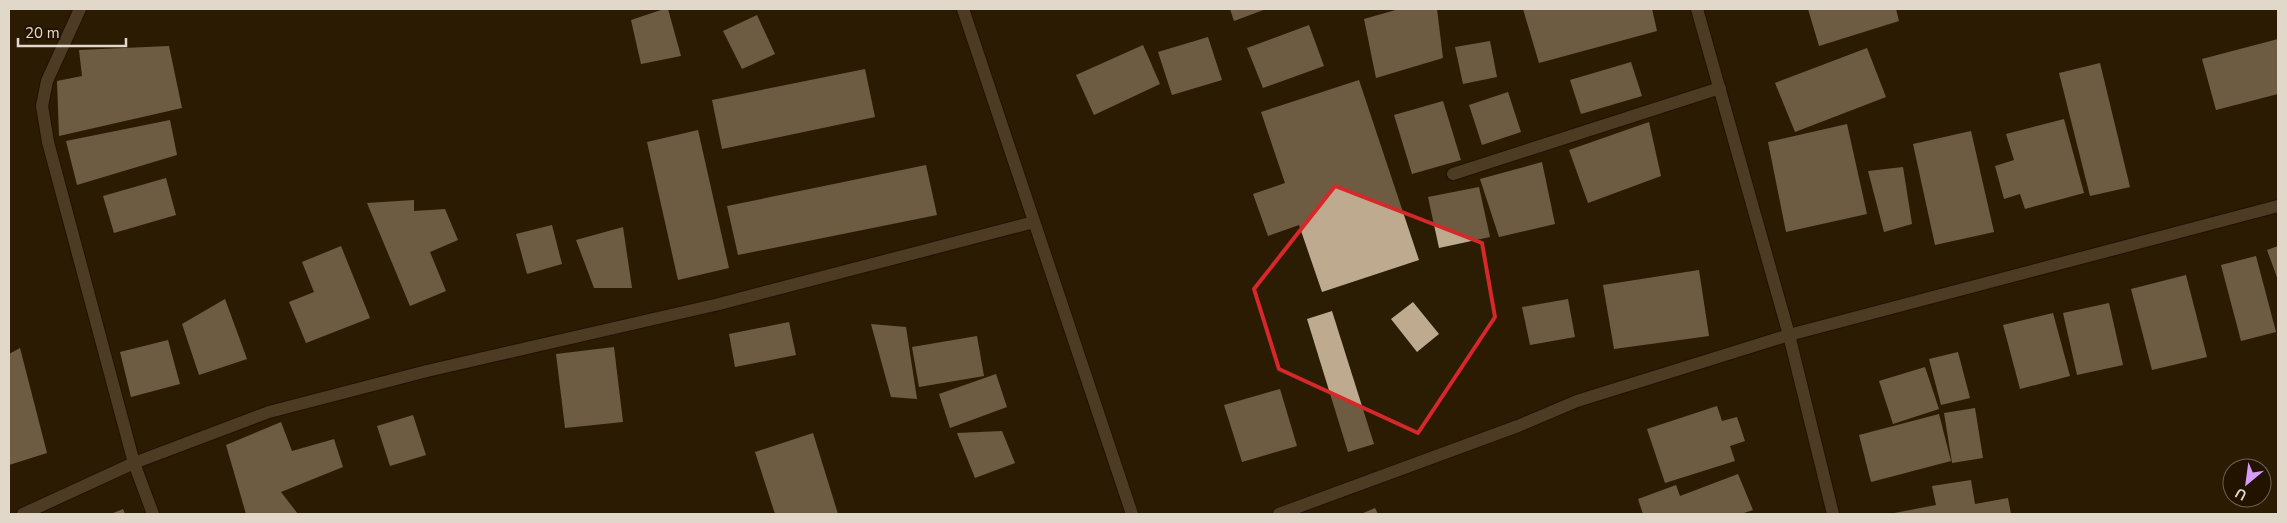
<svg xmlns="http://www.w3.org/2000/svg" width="2287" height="523" font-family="'Nunito Sans',sans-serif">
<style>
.building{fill:#beab8f}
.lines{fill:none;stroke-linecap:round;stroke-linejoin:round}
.minor-casing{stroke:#130600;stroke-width:14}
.tertiary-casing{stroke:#130600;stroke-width:14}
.minor{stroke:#76644b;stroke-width:12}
.tertiary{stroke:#76644b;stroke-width:12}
.marked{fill:none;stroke:#d62828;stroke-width:4;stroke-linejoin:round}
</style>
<rect width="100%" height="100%" fill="#2b1c04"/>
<g class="building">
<path d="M664,9H668L681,56L641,64L631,20Z"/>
<path d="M1230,9H1266L1234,21Z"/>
<path d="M1399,9H1437L1443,58L1376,78L1364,19Z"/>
<path d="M1523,9H1652L1657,31L1539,63Z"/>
<path d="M1808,9H1896L1899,21L1819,46Z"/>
<path d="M757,15L775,54L742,69L723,31Z"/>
<path d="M1309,25L1324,66L1263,88L1247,48Z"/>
<path d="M1208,37L1222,80L1172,95L1158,52Z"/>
<path d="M2278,39V94L2216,110L2202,59Z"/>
<path d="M1490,41L1497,77L1463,84L1455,47Z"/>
<path d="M1143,45L1160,84L1094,115L1076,75Z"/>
<path d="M169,46L182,108L59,136L57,81L82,76L79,50Z"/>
<path d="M1867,48L1886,97L1795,132L1775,83Z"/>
<path d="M1631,62L1642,96L1581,114L1570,80Z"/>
<path d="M2100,63L2130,187L2090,196L2059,73Z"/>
<path d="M865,69L875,117L722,149L712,100Z"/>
<path d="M1359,80L1419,260L1322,292L1299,225L1268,236L1253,194L1285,183L1261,112Z"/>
<path d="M1508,92L1521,132L1482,145L1469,105Z"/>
<path d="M1443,101L1461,160L1412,174L1394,115Z"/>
<path d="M2064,119L2084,193L2025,209L2020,194L2004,199L1995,166L2014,160L2006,134Z"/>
<path d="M170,120L177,155L77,185L66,141Z"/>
<path d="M1649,122L1661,176L1588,203L1569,150Z"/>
<path d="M1847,124L1867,214L1786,232L1768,142Z"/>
<path d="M698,130L729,268L678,280L647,142Z"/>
<path d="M1971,131L1994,232L1935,245L1913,144Z"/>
<path d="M1542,162L1555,224L1499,237L1480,179Z"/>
<path d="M926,165L937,215L738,255L727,206Z"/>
<path d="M1903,167L1912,224L1884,232L1868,171Z"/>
<path d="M166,178L176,215L114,233L103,196Z"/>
<path d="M1479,187L1490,237L1439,248L1428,197Z"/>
<path d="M414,200V211L445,209L458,240L430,252L446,291L410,306L367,203Z"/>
<path d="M552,225L562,264L527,274L516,234Z"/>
<path d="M623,227L632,288H594L576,240Z"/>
<path d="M341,246L370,318L306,343L289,302L314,292L302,262Z"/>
<path d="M2278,246V280L2267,250Z"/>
<path d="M2256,256L2276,332L2241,341L2221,265Z"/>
<path d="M1699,270L1709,336L1614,349L1603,285Z"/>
<path d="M2186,275L2207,357L2152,370L2131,289Z"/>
<path d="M225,299L247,359L199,375L182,324Z"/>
<path d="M1568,299L1575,337L1530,345L1522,307Z"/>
<path d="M1413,302L1439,334L1417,352L1391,319Z"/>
<path d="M2109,303L2123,365L2077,375L2063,313Z"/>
<path d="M1332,311L1374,444L1348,452L1307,319Z"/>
<path d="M2053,313L2070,376L2020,389L2003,325Z"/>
<path d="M789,322L796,355L735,367L729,334Z"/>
<path d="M871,324L906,327L917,399L891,397Z"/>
<path d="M977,336L984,376L919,387L912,347Z"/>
<path d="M168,340L180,384L131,397L120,352Z"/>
<path d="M614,347L623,422L565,428L556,354Z"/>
<path d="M20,348L47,453L9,465V354Z"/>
<path d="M1958,352L1970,398L1941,405L1929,359Z"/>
<path d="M1925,367L1939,409L1893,424L1879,381Z"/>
<path d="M996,374L1007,407L950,428L939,394Z"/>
<path d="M1280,389L1297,446L1242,462L1224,405Z"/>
<path d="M1717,406L1722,421L1737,417L1745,441L1730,446L1735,461L1665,483L1647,429Z"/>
<path d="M1975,408L1983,458L1952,463L1944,413Z"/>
<path d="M1939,414L1951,461L1871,482L1859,435Z"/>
<path d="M413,415L426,455L390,466L377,426Z"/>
<path d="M281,422L292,451L334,439L343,467L281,492L298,514H246L226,445Z"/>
<path d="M1002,431L1015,463L975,478L957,433Z"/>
<path d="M813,433L838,514H775L755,452Z"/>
<path d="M1738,474L1753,510L1741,514H1643L1638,499L1676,485L1680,496Z"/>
<path d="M1971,480L1975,504L2008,498L2011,514H1889L1936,505L1932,486Z"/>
<path d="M1375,508L1378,514H1361Z"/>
<path d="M123,509L125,514H111Z"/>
</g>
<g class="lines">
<g class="minor-casing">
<g id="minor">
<path d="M80,9L47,81L42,106L48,142L134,463L153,514"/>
<path d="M1697,9L1789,335L1833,514"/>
<path d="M1453,174L1720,88"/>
<path d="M23,514L134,463L269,412L427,371L719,304L1034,222"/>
<path d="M1279,514L1518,426L1577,401L1789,335L2278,206"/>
</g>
</g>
<g class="tertiary-casing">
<path id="tertiary" d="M963,9L1132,514"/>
</g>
<use href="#minor" class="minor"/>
<use href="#tertiary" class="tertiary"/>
</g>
<path d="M0 0H2287V523H0ZM1335,186L1482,243L1495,317L1418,433L1279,369L1254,289Z" fill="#2b1c04" fill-opacity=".55" fill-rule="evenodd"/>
<path class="marked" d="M1335,186L1482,243L1495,317L1418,433L1279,369L1254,289Z"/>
<rect width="2287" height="523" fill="none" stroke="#e2d8ca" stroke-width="20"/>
<g transform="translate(2247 483) rotate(209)"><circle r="24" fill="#211300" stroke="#6e6251"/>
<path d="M0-4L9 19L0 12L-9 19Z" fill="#d79bf9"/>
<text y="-8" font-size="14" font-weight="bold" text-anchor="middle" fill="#e2d8ca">U</text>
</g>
<path d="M18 38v8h108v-8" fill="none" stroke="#e2d8ca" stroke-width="2.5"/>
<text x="25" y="38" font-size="15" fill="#e2d8ca" stroke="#211300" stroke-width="4" paint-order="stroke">20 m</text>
</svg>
